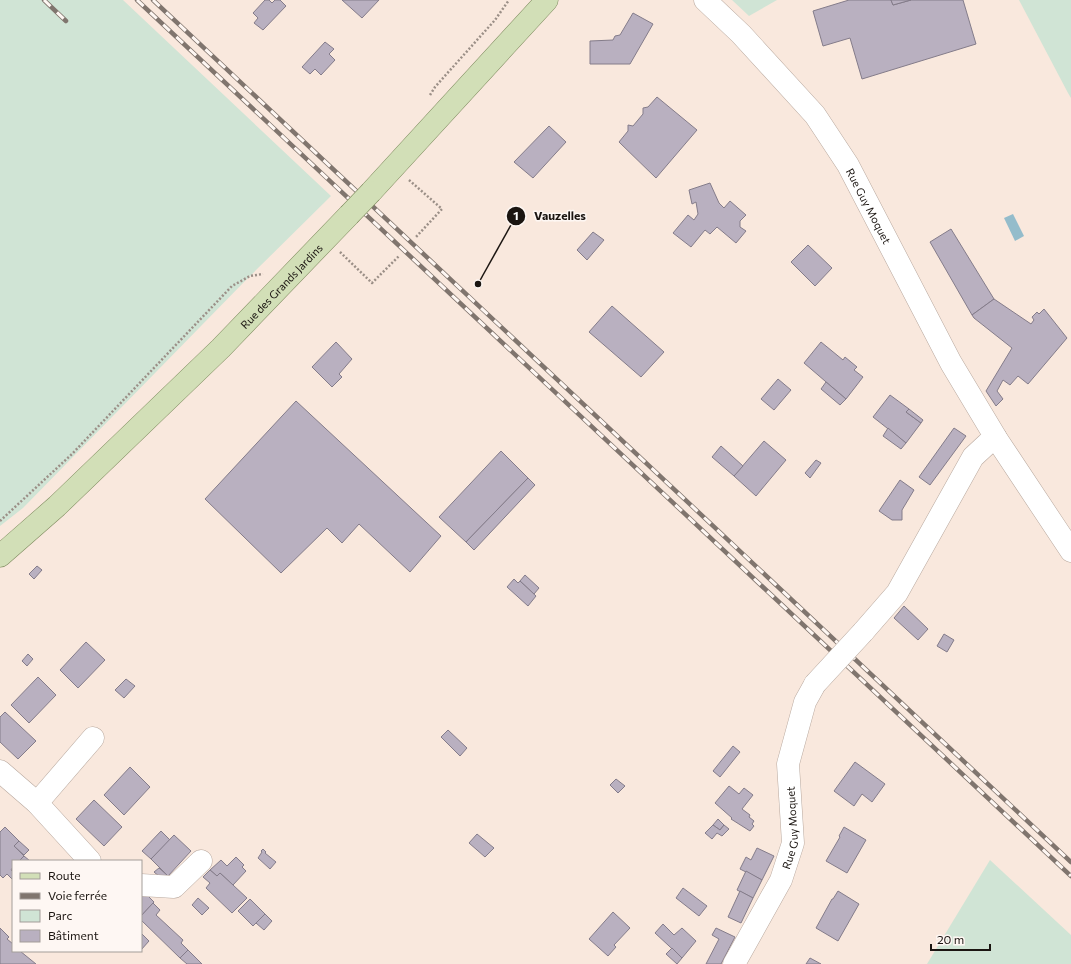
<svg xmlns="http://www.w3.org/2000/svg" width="1071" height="964" font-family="Commissioner,sans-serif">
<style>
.green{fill:#d0e4d5}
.water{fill:#94bccb}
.building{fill:#b9b0c0;stroke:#847c8a}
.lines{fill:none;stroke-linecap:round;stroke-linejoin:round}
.minor-casing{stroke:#b8a89e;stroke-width:23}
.major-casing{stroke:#7e8a5e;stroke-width:23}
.path{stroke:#9b8f87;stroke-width:2.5;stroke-dasharray:2 2;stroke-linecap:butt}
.minor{stroke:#fff;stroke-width:22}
.major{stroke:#d2dfb7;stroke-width:22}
.rail-casing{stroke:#80756e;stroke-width:4.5}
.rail{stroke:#fef7f3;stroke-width:3;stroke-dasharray:9;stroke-linecap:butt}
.minor-bridge-casing{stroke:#b8a89e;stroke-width:23;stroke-linecap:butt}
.major-bridge-casing{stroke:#7e8a5e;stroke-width:23;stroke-linecap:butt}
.minor-bridge{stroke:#fff;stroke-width:22}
.major-bridge{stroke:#d2dfb7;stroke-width:22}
.labels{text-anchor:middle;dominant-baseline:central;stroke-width:3;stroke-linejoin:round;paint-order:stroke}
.street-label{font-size:11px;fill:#1b1511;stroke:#fef7f3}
.leader{fill:none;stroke:#1b1511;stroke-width:1.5}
.callout-dot{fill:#1b1511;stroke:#fef7f3;stroke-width:1.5}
.mark-label{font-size:12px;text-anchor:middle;font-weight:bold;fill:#fff}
.callout-label{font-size:12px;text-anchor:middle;font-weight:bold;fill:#1b1511;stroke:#fef7f3;stroke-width:3;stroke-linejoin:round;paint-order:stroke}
</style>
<rect width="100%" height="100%" fill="#f9e8dd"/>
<g class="green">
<path d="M0,0H123L331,196L245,281L23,508L0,526Z"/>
<path d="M732,0H777L749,16Z"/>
<path d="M1019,0H1071V98L1068,93Z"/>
<path d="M990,860L1071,935V964H927Z"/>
</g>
<path class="water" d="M1013,214L1024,236L1015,241L1004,218Z"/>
<g class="building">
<path d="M265,0H269L272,3L275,0H280L286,6L263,30L254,23L258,18L253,13Z"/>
<path d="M342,0H379L362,18Z"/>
<path d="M849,0H891L893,5L911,0H963L976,44L862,79L850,38L823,46L813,11Z"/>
<path d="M891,0H911L893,5Z"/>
<path d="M633,13L653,24L630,64H590V41L613,40L615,36L620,35Z"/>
<path d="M325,42L334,49L329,54L335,60L321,75L315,69L310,74L302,67Z"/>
<path d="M657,97L697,130L656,178L619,142L628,131V125L633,126L643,114V108L648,107Z"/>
<path d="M549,126L566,142L533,178L514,162Z"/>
<path d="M710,183L719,203L724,208L730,201L746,215L740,221V227L746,231L736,243L717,227L710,234L705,230L691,247L673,233L688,215L694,220L698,214L696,202L692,204L689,190Z"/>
<path d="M951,229L994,299L972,315L930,242Z"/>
<path d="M593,232L604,240L587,260L577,250Z"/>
<path d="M808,245L832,268L815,286L791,262Z"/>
<path d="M994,299L1031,324L1034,320L1032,317L1037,312L1039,314L1044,309L1067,338L1028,384L1018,376L1010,385L1003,380L997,391L1003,399L996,406L986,391L1012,348L974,318L972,315Z"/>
<path d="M612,306L664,352L641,377L589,332Z"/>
<path d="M336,342L352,359L339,374L342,377L332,387L312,367Z"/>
<path d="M821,342L843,360L845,357L857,367L854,370L863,377L846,399L804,363Z"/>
<path d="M778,379L791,390L774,410L761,399Z"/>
<path d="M826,382L846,399L840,405L821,389Z"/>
<path d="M890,395L909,409L906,412L921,423L906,443L873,417Z"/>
<path d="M296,401L441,536L410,572L359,524L342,543L327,528L281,573L205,499Z"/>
<path d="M909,409L923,420L921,423L906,412Z"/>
<path d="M888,428L906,443L901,449L883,436Z"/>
<path d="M954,428L966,436L930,485L919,477Z"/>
<path d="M764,441L786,460L756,496L734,476Z"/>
<path d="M721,446L743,466L734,476L712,457Z"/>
<path d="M501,451L528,478L466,542L439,517Z"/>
<path d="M816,460L821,463L810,478L805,473Z"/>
<path d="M528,478L535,485L474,550L466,542Z"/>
<path d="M900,480L914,490L902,510V520H892L879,511Z"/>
<path d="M37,566L42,570L34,579L29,574Z"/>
<path d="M525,575L539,588L534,594L520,581Z"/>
<path d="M514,579L518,583L520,581L536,596L528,606L507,587Z"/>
<path d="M904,606L928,629L918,640L894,618Z"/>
<path d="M944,634L954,640L947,652L937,646Z"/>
<path d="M86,642L105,660L78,688L60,670Z"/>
<path d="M28,654L33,659L27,666L22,661Z"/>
<path d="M38,677L56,695L29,723L11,705Z"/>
<path d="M126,679L135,686L124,698L115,690Z"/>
<path d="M5,712L36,741L18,759L0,742V717Z"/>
<path d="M448,730L467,748L460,756L441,737Z"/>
<path d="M733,746L740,752L720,777L713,771Z"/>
<path d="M855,762L885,784L872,802L862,794L854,806L834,791Z"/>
<path d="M130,767L150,787L124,815L104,795Z"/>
<path d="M616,779L625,786L618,793L610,785Z"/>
<path d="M729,786L739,794L744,788L753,795L742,809L750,815L749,817L754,821L752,824L754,826L750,831L731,819L732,818L715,803Z"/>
<path d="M94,800L122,827L104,846L76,819Z"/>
<path d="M718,819L724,825L720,830L713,825Z"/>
<path d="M713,825L720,830L724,825L729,829L722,836L717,833L712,839L705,833Z"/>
<path d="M5,827L19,841L14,846L24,856L19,861H13V867L11,870L13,872V880L7,874L3,878L0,875V832Z"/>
<path d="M844,827L866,840L847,873L826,861L840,837L839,836Z"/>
<path d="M161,831L170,840L151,859L142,851Z"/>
<path d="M477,834L494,848L485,857L469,843Z"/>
<path d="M174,835L191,851L168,876L151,859Z"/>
<path d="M19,841L29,850L24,855L14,846Z"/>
<path d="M757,848L774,856L762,880L740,869L746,857L751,860Z"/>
<path d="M263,849L266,852L265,853L276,862L270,869L258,858L262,852L261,851Z"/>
<path d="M24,856L30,861H19Z"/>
<path d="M236,857L244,865L242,867L246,871L233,885L220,873L217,876L210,870L221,860L227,866Z"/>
<path d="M159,868L168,876L160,877L154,872Z"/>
<path d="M210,870L217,876L220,873L247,898L232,913L206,888L210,883L203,877Z"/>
<path d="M746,871L762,880L753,898L737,890Z"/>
<path d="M683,888L707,906L699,916L676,898Z"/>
<path d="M141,889L154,902L141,916Z"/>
<path d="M740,891L753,898L741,923L728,917Z"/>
<path d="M838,891L859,904L838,941L816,928L832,899H833Z"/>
<path d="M198,898L209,908L202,915L192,905Z"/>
<path d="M250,899L265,914L253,926L238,911Z"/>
<path d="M153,903L160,910L156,915L183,940L181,943L188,950L180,958L141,920V916Z"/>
<path d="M613,912L630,928L614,945L616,947L608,956L589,939Z"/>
<path d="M265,914L272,921L264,930L256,923Z"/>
<path d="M663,924L674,935L682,928L696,941L682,958L655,933Z"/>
<path d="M0,928L9,937L7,939L13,944V951H20L36,964H0Z"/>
<path d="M716,928L735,937L721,964H706L719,939L712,935Z"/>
<path d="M141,933L149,941L141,950Z"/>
<path d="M672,948L682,958L677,964L666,954Z"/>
<path d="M188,950L202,964H187L180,958Z"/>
<path d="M810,958L821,964H806Z"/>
</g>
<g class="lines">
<g class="minor-casing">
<g id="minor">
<path id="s1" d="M705,0L741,34L815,115L848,165L951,363L996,438L1071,551"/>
<path d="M863,632L897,593L973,457L987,444L996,438"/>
<path d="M0,771L37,803L90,861"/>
<path d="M37,803L93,738"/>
<path d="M141,885L174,887L201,861"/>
<path id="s2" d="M734,964L781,880L793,843L788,764L805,702L815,684"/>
</g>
</g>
<g class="major-casing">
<g id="major">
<path d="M371,192L547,0"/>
<path id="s3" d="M0,556L57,506L221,348L349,215"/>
</g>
</g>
<g class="path">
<path d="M430,95L435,87L495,20L509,0"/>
<path d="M409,180L442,209L416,237"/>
<path d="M340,252L372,283L399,256"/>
<path d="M0,521L72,454L232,286L250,276L263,274"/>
</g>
<use href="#minor" class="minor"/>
<use href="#major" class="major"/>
<g class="rail-casing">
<g id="rail">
<path d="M44,0L66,21"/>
<path d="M137,0L1071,876"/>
<path d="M153,0L1071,862"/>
</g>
</g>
<use href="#rail" class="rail"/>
<g class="minor-bridge-casing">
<path id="minor-bridge" d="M815,684L863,632"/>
</g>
<g class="major-bridge-casing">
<path id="major-bridge" d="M349,215L371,192"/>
</g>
<use href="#minor-bridge" class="minor-bridge"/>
<use href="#major-bridge" class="major-bridge"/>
</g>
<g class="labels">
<g class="street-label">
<text stroke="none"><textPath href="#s1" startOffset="265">Rue Guy Moquet</textPath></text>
<text stroke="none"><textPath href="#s3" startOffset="390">Rue des Grands Jardins</textPath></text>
<text stroke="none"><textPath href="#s2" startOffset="150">Rue Guy Moquet</textPath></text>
</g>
</g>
<path class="leader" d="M478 284L516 216"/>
<g class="callout-dot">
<circle cx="478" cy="284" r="4"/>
<circle cx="516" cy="216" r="10"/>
</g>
<g class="mark-label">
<text x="516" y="220">1</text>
</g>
<g class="callout-label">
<text x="560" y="220">Vauzelles</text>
</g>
<rect x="12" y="860" width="130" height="92" fill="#fef7f3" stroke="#a39d99"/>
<rect x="20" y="873" width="20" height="6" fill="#d2dfb7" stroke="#a39d99"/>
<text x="48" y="880" font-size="12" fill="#1b1511">Route</text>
<rect x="20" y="893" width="20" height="6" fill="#80756e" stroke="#a39d99"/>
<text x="48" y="900" font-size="12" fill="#1b1511">Voie ferrée</text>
<rect x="20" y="910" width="20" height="12" fill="#d0e4d5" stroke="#a39d99"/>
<text x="48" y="920" font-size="12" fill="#1b1511">Parc</text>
<rect x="20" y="930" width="20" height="12" fill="#b9b0c0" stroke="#a39d99"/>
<text x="48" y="940" font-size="12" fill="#1b1511">Bâtiment</text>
<path d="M931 944v6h59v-6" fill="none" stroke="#1b1511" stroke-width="2"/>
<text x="937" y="944" font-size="12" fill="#1b1511" stroke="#fef7f3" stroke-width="3" paint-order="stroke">20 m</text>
</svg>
